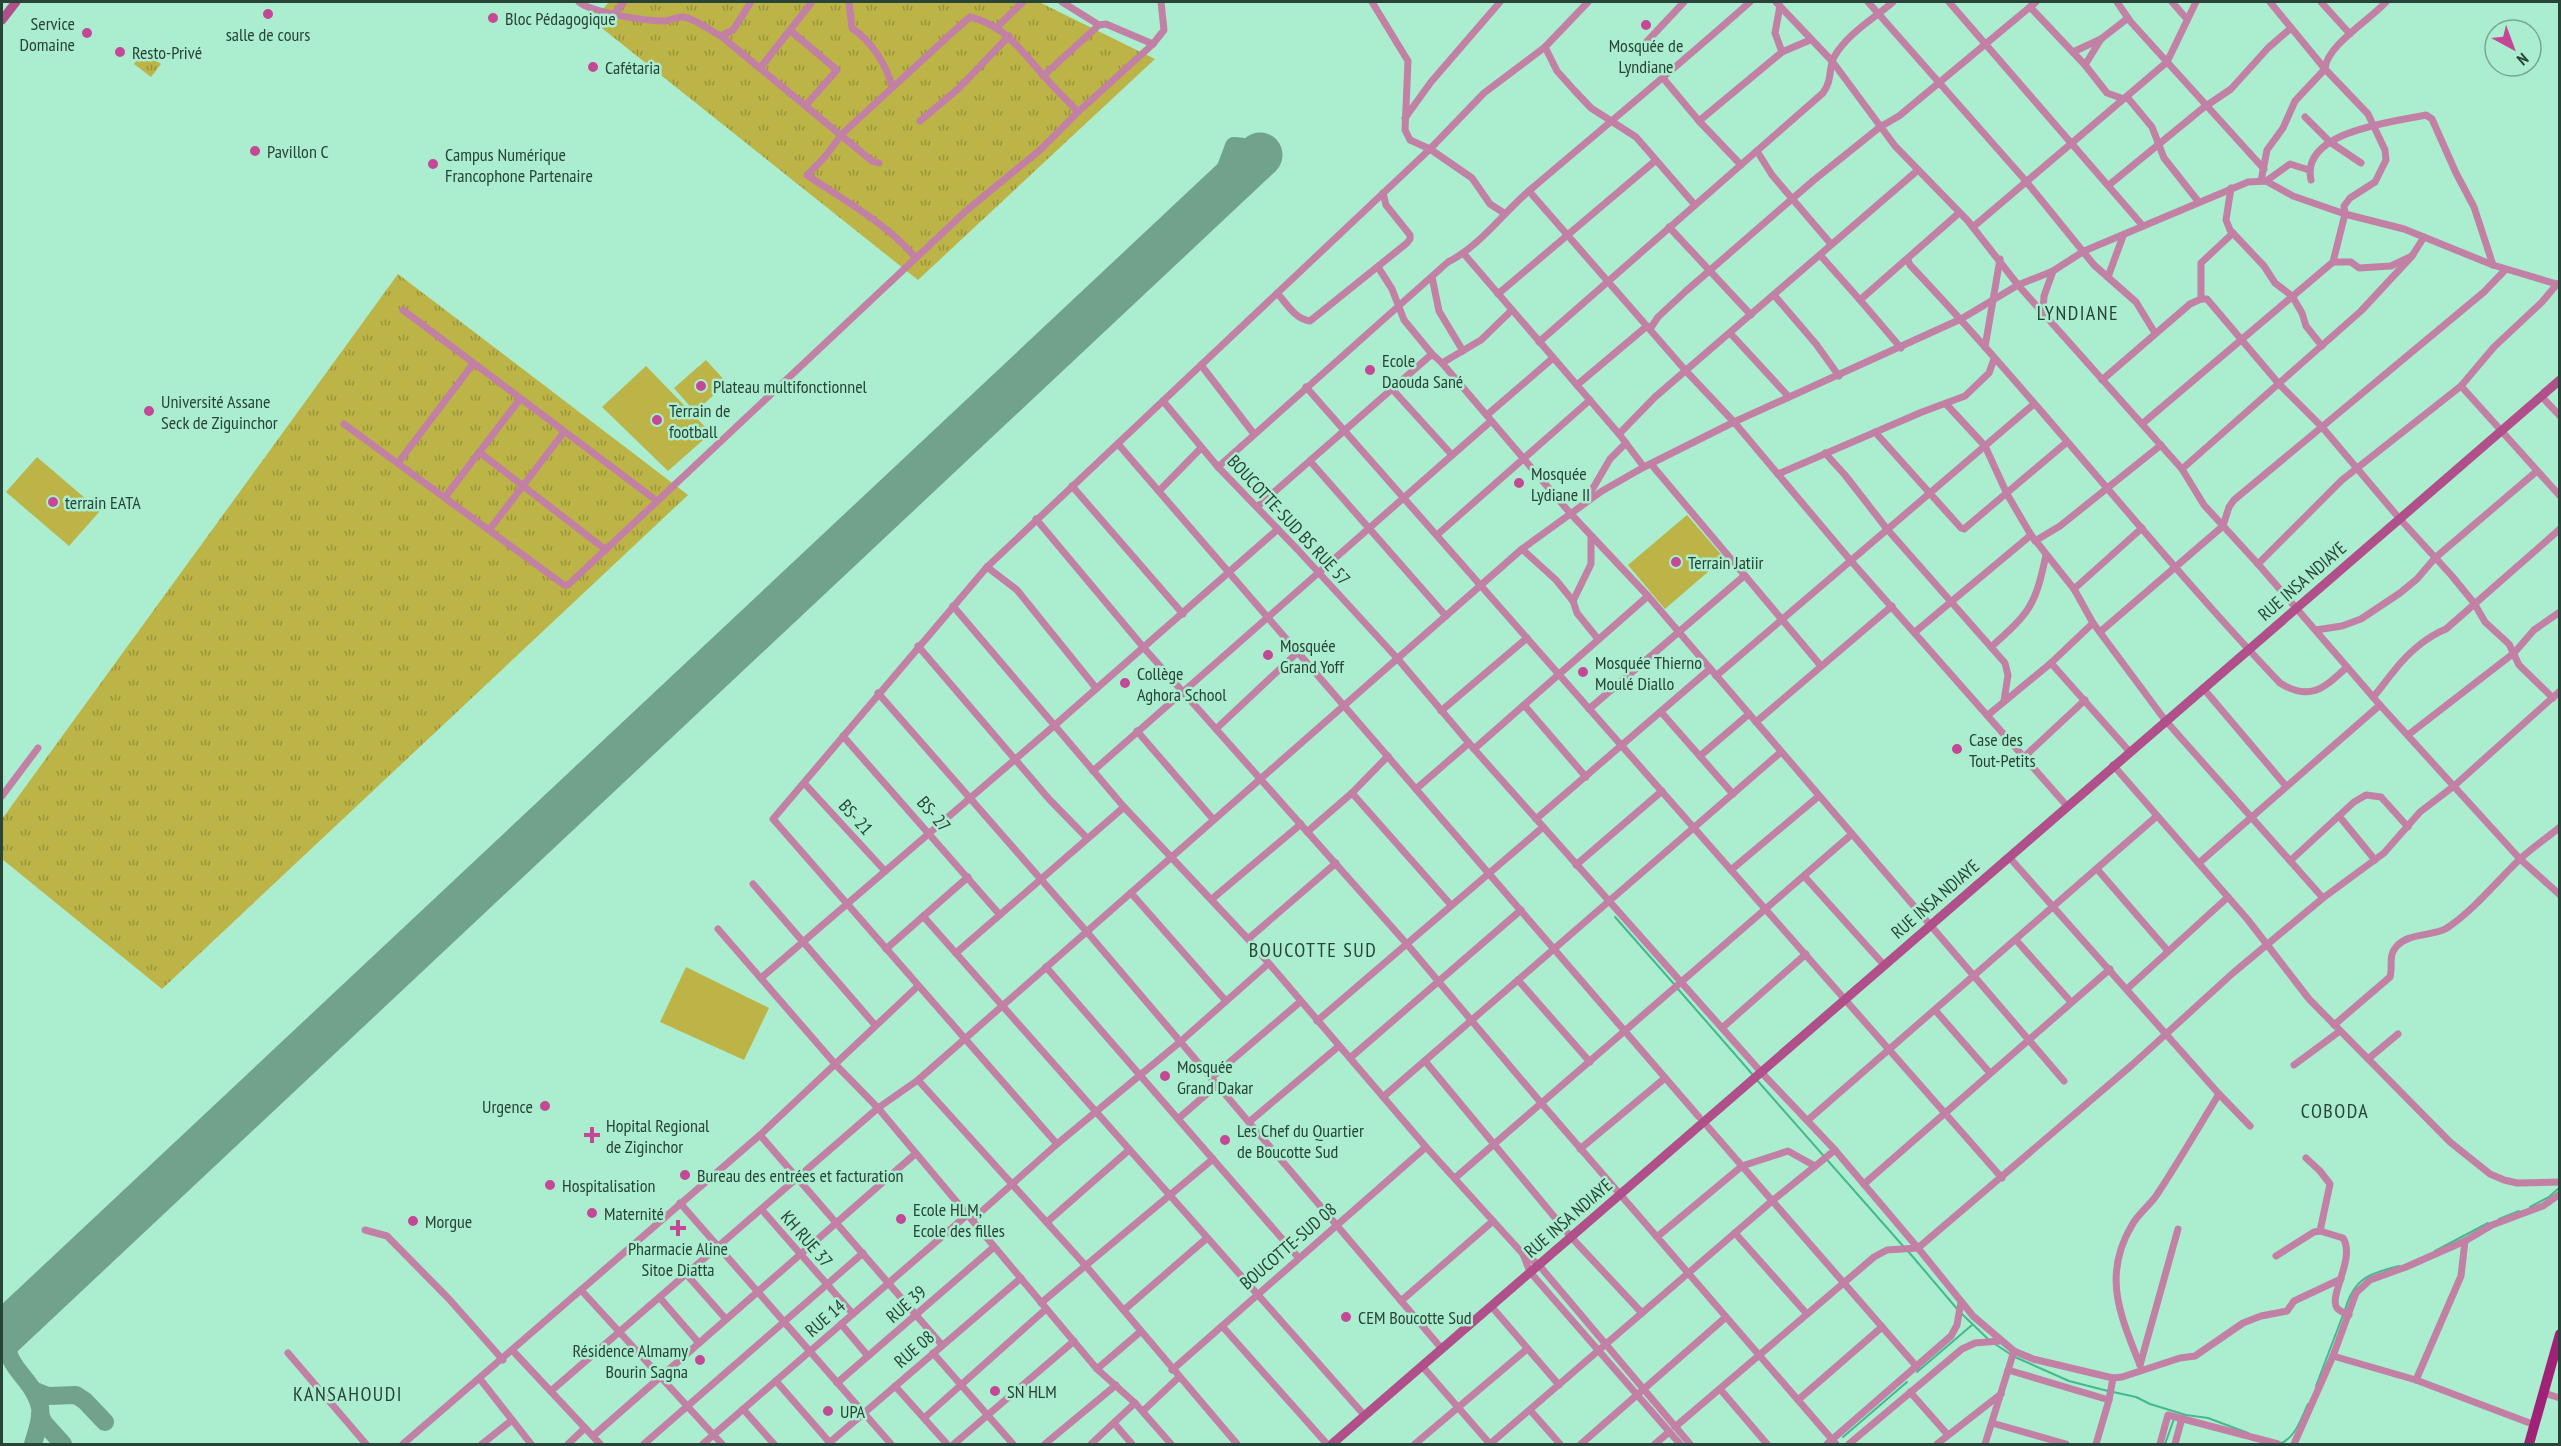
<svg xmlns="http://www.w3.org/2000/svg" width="2561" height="1446" font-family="'PT Sans Narrow',sans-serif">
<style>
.grass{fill:url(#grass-tufts)}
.park{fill:#bcb446}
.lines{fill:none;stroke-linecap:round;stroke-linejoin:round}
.stream{stroke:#45b88e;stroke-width:2}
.taxiway{stroke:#71a28c;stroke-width:18}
.runway{stroke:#71a28c;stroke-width:45}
.street{stroke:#c280a5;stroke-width:7}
.secondary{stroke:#b04f8a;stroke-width:9}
.primary{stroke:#a02276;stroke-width:10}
.poi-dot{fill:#c54897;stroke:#abedcf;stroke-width:2}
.labels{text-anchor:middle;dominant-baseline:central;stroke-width:5;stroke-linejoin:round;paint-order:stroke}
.poi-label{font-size:18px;fill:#284337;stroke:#abedcf;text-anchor:start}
.street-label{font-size:18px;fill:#284337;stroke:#abedcf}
.neighbourhood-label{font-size:20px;letter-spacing:1.5px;fill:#284337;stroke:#abedcf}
</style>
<defs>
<pattern id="grass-tufts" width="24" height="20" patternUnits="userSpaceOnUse" patternTransform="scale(1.5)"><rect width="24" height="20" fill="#bcb446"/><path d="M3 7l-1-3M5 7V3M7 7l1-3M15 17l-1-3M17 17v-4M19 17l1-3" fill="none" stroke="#99943b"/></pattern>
</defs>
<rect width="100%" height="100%" fill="#abedcf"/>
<g class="grass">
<path d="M609,2H1039L1155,59L918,280L593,21Z"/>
<path d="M144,51L161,64L151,77L134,64Z"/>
<path d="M398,274L688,495L162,989L2,859V819Z"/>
</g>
<g class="park">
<path d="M706,360L727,383L695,412L674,388Z"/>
<path d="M646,366L711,433L668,471L602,407Z"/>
<path d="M37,457L100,511L69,546L6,492Z"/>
<path d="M1687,515L1724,558L1665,609L1628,565Z"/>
<path d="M686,967L769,1008L744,1060L660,1022Z"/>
</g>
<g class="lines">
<g class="stream">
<path d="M1615,917L1674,984"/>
<path d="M1678,989L1753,1075"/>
<path d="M1756,1079L1903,1246"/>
<path d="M2530,1207L2549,1197L2560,1187"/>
<path d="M2499,1219L2519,1211"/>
<path d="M1907,1250L1958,1310"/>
<path d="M2435,1251L2488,1223"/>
<path d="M2345,1310C2354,1278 2370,1273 2399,1266"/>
<path d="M1962,1314L1988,1339"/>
<path d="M1995,1344L2010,1354"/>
<path d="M2015,1357L2069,1381L2108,1391"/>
<path d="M1917,1372L1972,1325"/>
<path d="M2316,1386L2343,1315"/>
<path d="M2113,1392L2136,1397L2150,1404L2186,1415L2208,1418L2248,1433"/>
<path d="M1843,1437L1907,1382"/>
<path d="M2165,1444L2174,1419"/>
<path d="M2279,1444C2295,1439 2301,1419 2308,1404"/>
</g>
<g class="taxiway">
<path d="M1206,205L1221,181L1234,146C1251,145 1267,163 1251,177C1246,182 1235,183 1228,185"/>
<path d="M8,1329C0,1368 32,1374 40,1407C42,1419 36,1433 33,1444"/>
<path d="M33,1390L48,1396L76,1395L85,1401L105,1422"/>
<path d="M40,1415L44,1423L63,1444"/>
</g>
<path class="runway" d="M2,1335L1260,155"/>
<g class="street">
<path d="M579,2C593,13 645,21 665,21C671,20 677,17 683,17C695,18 710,31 721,36L733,30L751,2"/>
<path d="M849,2L852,28C871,41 887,65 892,87"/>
<path d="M1062,2L1099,25"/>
<path d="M1372,2L1408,61L1405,130L1410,140L1430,149L1472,178L1490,204L1504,213"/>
<path d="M1776,2L1832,61L1895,146L1968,221L2018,285L2182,469L2204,505L2258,564L2380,705L2520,859L2560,895"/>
<path d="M1868,2L2025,180L2094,265L2136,302L2155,333"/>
<path d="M1949,2L2143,226"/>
<path d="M2117,2L2130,21L2264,169"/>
<path d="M2172,2L2186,18"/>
<path d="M2321,2L2350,34"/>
<path d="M1780,6L1775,33L1782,52"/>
<path d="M2030,7L2085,65L2107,93L2121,98"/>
<path d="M615,13L624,2"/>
<path d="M997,27L1023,2"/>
<path d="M791,31L837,70L806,105"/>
<path d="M721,36L872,161L879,163"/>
<path d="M1545,47L1557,71L1574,90L1591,108L1636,137L1695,205"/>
<path d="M1638,51L1684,2"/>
<path d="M2073,52L2101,39"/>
<path d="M2085,65L2101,39L2128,18"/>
<path d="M761,67L812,2"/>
<path d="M1043,76L1099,25L1106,24L1153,44"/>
<path d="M1663,78L1699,121L1741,165"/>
<path d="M2127,97L2152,127L2164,158L2198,201"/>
<path d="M2305,117L2330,142L2361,163"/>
<path d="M1405,118L1431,82L1500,2"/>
<path d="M920,121L958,89L1009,36"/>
<path d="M1699,121L1782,52L1810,40"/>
<path d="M1757,151L1772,175L1831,244"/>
<path d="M2311,180C2300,131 2394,122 2426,115L2432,119L2456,173L2474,207L2493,265"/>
<path d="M2261,181L2267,150L2283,128L2295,101L2325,69C2326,46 2371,19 2386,2"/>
<path d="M2266,181L2290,164L2309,170"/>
<path d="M2109,185L2203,108L2231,89L2268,48L2291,28"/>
<path d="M2231,188L2226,220L2230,230L2264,266L2275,283L2292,296L2302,313L2306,326L2322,346"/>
<path d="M1529,191L1686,371L1734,422L1851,561L2067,806"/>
<path d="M1669,227L1751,315"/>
<path d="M1973,227L2167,62L2196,2"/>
<path d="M1464,254L1619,434"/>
<path d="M1820,255L1860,300"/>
<path d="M916,258C886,223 845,201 807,175L824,158L842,134L954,31L970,17C1004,25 1020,49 1042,74C1053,87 1066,99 1078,112"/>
<path d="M1908,260L1910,265C2038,400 2152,548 2280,683C2310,702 2324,688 2347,667"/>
<path d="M2333,262H2351L2359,268L2391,266L2412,256L2424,237"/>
<path d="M1378,267L1392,289L1404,320L1432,354L1442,363L1570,513L1648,596L2064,1081"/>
<path d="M1432,277L1439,311L1463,351"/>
<path d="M2108,277L2123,236"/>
<path d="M2557,284L2542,302L2494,347L2461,386L2560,496"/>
<path d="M1277,293C1287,304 1295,319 1310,321L1407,243L1410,239V235L1386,205L1383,193"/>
<path d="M1498,294L1655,161"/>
<path d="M1774,295L1816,344L1839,376"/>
<path d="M2201,299V263L2233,233"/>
<path d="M403,310L657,501"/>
<path d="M2043,311L2044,296L2053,271"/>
<path d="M1650,329L1658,317L1686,291L1814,180L1880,127L1899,116L2036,2"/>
<path d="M1730,333L1789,397"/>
<path d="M1539,342L1823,93C1833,79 1828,69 1834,57C1847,34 1873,19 1893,2"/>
<path d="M1985,347L2000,259"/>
<path d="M1901,348L1860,300L1959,213"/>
<path d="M1442,363L1481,340L1512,310"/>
<path d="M1201,365L1254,434"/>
<path d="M2102,380L2190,304L2201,299H2207L2279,384L2322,427L2399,518L2452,576L2474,603L2485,622L2509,644L2519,665L2553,698"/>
<path d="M1577,385L1647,326"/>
<path d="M1306,387L2002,1178"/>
<path d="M1393,390L1452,455"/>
<path d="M2541,396L2560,416"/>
<path d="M1163,401L1218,467L1298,550L1397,658L1474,749L1761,1072L1835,1150L1918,1248L1973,1316L2014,1351L2033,1359L2113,1378L2122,1377L2180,1358L2195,1356L2243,1323L2261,1316L2287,1311L2294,1301L2341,1279"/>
<path d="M1947,405L1985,446L2007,494L2031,535L2074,589L2093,623L2165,720L2323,898"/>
<path d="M1487,415L1553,358"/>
<path d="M344,424L564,585H568L967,210L1040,150L1078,112L1153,44L1164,30L1161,2"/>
<path d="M2142,424L2333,262L2345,214L2344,206L2350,198L2375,182L2386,160L2385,150L2368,114L2325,69L2270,2"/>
<path d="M1875,432L1961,528L1964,529L2067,442"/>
<path d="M1118,444L1699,1117"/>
<path d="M479,452L606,550"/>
<path d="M1825,453L1845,475L1887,529L2005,663L2008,675L2004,701"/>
<path d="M1310,461L1446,616"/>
<path d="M398,463L473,364"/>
<path d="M1651,464L1821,666"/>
<path d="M1218,467L1448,262C1480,246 1503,213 1530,190C1604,127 1678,66 1750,2"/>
<path d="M1644,467L1619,434L1655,397L1918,170"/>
<path d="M2182,469L2361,311L2412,256"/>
<path d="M1778,474L1922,412L1965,396L1989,373L1994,359"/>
<path d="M1072,486L1183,614"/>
<path d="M1159,491L1201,448"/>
<path d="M445,497L520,399"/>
<path d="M1585,502L1610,459L1626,443"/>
<path d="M1257,507L1432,354"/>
<path d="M1036,519L1144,648L1406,943L1542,1104L1836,1444"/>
<path d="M490,529L564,432"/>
<path d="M1437,535L1590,400"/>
<path d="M2035,541L2060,526L2161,445"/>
<path d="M1522,549L1556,580L1573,601L1577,613L1598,639"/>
<path d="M2258,564L2342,480L2461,386"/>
<path d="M987,567L1017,590L1096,688"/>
<path d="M2074,589L2142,528"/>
<path d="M1573,601L1591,564V536"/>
<path d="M953,606L1124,807L1248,939L1426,1147L1523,1254L1538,1264L1690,1444"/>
<path d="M2316,630L2342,626L2361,619L2400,593L2417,579L2435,558L2537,471"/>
<path d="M1915,632L2031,535"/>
<path d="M2100,632L2223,526L2229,507L2234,500L2484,292L2505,270"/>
<path d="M918,646L1049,799L1087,838"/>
<path d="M1991,647C2030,612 2035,607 2046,555"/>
<path d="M2051,663L2129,751"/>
<path d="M1716,676L2034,404"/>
<path d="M2203,688L2286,786"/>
<path d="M878,693L1087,932L1442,1349"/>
<path d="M2373,697C2381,689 2386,680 2394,671C2407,654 2426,637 2446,629L2560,529"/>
<path d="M1524,705L1586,777"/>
<path d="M1589,709L1744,576"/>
<path d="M1441,711L1527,638"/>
<path d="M1661,712L1733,794"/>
<path d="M1988,715L2051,663L2093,623"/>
<path d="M1756,722L1892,606"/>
<path d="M1216,729L1298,652"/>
<path d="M1137,731L1213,819"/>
<path d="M2408,735L2514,653L2534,630L2560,612"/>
<path d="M843,736L1000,915"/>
<path d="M1474,749L1648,596"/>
<path d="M1700,756L1749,714"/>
<path d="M2024,757L2085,700"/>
<path d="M2113,765L2248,920L2309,999L2450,1142L2490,1174L2504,1180L2517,1183L2560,1182"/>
<path d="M1093,771L1491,421"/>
<path d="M805,784L885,871"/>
<path d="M1416,789L1469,743"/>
<path d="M1352,793L1451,905"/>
<path d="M2,796L38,748"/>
<path d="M2339,816L2375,860"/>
<path d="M1536,819L1710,669"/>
<path d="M1307,832L1352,793L1388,756"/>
<path d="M2009,857L2219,1094C2198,1128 2178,1163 2156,1196C2149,1206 2138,1214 2132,1225C2102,1275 2120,1315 2140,1365"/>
<path d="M2290,861L2354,802L2366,795L2381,797L2408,827"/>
<path d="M2199,863L2380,705"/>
<path d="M1576,865L1662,791"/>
<path d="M2097,869L2168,951"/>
<path d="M1731,870L1819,796"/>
<path d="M1804,876L1884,965"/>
<path d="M753,884L875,1025"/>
<path d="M1131,893L1226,1001"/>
<path d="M1212,899L1301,824"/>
<path d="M923,916L1365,1416"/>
<path d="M718,929L836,1065L878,1108L1097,1369L1135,1403L1171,1444"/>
<path d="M1248,939L1336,863"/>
<path d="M2016,940L2071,1002"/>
<path d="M886,949L968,877"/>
<path d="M956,953L1124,807"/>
<path d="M1046,967L1298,1257"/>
<path d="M761,978L1055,725L1278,529"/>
<path d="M1518,980L1590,1062"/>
<path d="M2127,989L2228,897"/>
<path d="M1935,1010L1990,1073"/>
<path d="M1317,1021L1543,827"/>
<path d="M2334,1025L2390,977C2393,967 2388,956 2396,947C2409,932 2432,937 2447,928C2475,909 2496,882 2520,859C2533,847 2547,838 2560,827"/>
<path d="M1722,1028L1806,954"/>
<path d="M1350,1058L1521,910"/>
<path d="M2368,1059L2398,1034"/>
<path d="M1425,1061L1571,1237L1642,1313"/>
<path d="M2294,1065L2340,1031"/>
<path d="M1211,1078L1300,1002"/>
<path d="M918,1080L1086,1266L1237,1444"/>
<path d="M2219,1094L2250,1126"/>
<path d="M1383,1097L1781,752"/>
<path d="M1179,1118L1217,1085"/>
<path d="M1808,1120L2157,816"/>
<path d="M1249,1122L1339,1046"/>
<path d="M1708,1127L1917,1367"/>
<path d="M760,1135L942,1345"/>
<path d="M1057,1144L773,819L987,567L1430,149L1484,93L1545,47L1588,2"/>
<path d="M1580,1149L1665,1078"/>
<path d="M2306,1158L2320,1171L2330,1184L2320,1231"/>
<path d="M1455,1178L1852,834"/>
<path d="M1864,1184L2110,969"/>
<path d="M680,1203L891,1444"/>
<path d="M762,1210L853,1314"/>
<path d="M972,1220L1057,1144L1180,1042L1268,964"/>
<path d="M1047,1222L1129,1150"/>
<path d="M365,1230L387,1236L449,1299L503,1360"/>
<path d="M1735,1233L1807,1314"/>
<path d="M1657,1237L1742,1166L1788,1151L1815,1166"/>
<path d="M1523,1254L1530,1272L1680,1444"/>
<path d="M2276,1256L2314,1232L2320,1231L2343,1238C2356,1258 2328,1296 2337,1308C2339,1311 2345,1313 2349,1315"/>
<path d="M687,1275L725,1318"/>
<path d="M581,1290L722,1444"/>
<path d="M660,1298L698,1342"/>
<path d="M1401,1301L1493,1221"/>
<path d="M1041,1303L1213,1159"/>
<path d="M1491,1306L1559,1385"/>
<path d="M1124,1310L1207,1238"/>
<path d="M841,1324L868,1356"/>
<path d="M1222,1326L1327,1444"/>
<path d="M513,1351L600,1444"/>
<path d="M288,1353L366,1444"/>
<path d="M933,1353L1013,1444"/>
<path d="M2333,1356L2416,1380L2535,1425"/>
<path d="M2140,1365L2178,1229"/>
<path d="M1422,1366L1490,1444"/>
<path d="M1097,1369L1140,1332"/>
<path d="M1172,1370L1426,1147"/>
<path d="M2008,1370L2109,1400"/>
<path d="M480,1379L531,1444"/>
<path d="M2416,1380L2461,1276L2465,1241"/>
<path d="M776,1381L831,1444"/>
<path d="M837,1383L994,1247"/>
<path d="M895,1386L947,1444"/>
<path d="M1720,1389L1767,1444"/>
<path d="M551,1391L878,1108L918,1080L1522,549L1602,491L1644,467L1734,422L1961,319L2018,285L2053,271L2084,251L2248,182L2266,181L2293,196L2345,214L2404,229L2493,265L2560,285"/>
<path d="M1910,1392L1948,1435"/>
<path d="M2544,1393L2560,1398"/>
<path d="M1798,1400L1882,1327"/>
<path d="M743,1409L774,1444"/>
<path d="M1530,1410L1560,1444"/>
<path d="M1143,1411L1178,1378"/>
<path d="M924,1418L1046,1309"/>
<path d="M1114,1423L1132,1444"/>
<path d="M1992,1423L2066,1444"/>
<path d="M1675,1427L1874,1257L1887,1250L1918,1248L2132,1065L2233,973L2323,898L2384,853L2420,812L2454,786L2560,691"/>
<path d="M593,1436L915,1154"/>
<path d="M403,1444L760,1135L918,986"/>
<path d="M482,1444L512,1420"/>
<path d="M568,1444L585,1428"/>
<path d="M644,1444L863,1253"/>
<path d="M703,1444L967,1215"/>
<path d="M828,1444L1021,1278"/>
<path d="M954,1444L1074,1341"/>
<path d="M1045,1444L1116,1385"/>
<path d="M1091,1444L1135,1403"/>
<path d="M1415,1444L1527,1349"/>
<path d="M1490,1444L1772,1201L1835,1150"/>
<path d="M1581,1444L1726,1317"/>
<path d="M1655,1444L1669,1432"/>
<path d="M1827,1444L1951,1336L1957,1325L1961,1302"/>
<path d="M1849,1444L1962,1349L1975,1343L1999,1341"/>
<path d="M1937,1444L2001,1394"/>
<path d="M1985,1444L2014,1351"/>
<path d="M2096,1444L2109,1400L2113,1378"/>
<path d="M2160,1444L2168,1415L2278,1444"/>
<path d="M2175,1444L2182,1418"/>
<path d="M2294,1444L2333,1356L2356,1293L2370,1280L2406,1267L2465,1241L2492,1225L2543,1206L2560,1194"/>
</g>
<g class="secondary">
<path d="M2,20L16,2"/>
<path d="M1332,1444L2560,380"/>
</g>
<path class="primary" d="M2529,1444L2560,1334"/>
</g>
<g class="poi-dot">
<circle cx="268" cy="14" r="6"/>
<circle cx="493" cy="18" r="6"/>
<circle cx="1646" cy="25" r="6"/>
<circle cx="87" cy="33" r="6"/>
<circle cx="120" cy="52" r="6"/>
<circle cx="593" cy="67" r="6"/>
<circle cx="255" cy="151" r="6"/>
<circle cx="433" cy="164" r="6"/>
<circle cx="1370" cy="370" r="6"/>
<circle cx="701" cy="386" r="6"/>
<circle cx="149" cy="411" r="6"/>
<circle cx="657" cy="420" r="6"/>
<circle cx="1519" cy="483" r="6"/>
<circle cx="53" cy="502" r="6"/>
<circle cx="1676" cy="562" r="6"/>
<circle cx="1268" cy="655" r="6"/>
<circle cx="1583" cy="672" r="6"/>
<circle cx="1125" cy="683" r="6"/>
<circle cx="1957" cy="749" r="6"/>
<circle cx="1165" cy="1076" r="6"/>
<circle cx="545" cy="1106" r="6"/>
<path d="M589 1126h6v6h6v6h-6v6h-6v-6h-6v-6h6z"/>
<circle cx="1225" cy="1140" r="6"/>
<circle cx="685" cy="1175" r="6"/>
<circle cx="550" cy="1185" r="6"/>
<circle cx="592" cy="1213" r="6"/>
<circle cx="901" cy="1219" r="6"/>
<circle cx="413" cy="1221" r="6"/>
<path d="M675 1219h6v6h6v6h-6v6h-6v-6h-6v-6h6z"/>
<circle cx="1346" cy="1317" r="6"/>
<circle cx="700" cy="1360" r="6"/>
<circle cx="995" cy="1391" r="6"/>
<circle cx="828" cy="1411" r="6"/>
</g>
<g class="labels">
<g class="poi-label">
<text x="505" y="18">Bloc Pédagogique</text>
<text x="75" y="23" text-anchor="end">Service<tspan x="75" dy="21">Domaine</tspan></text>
<text x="268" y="34" text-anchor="middle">salle de cours</text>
<text x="1646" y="45" text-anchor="middle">Mosquée de<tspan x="1646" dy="21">Lyndiane</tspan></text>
<text x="132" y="52">Resto-Privé</text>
<text x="605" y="67">Cafétaria</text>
<text x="267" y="151">Pavillon C</text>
<text x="445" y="154">Campus Numérique<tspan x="445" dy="21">Francophone Partenaire</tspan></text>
<text x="1382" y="360">Ecole<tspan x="1382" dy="21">Daouda Sané</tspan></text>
<text x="713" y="386">Plateau multifonctionnel</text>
<text x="161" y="401">Université Assane<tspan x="161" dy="21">Seck de Ziguinchor</tspan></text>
<text x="669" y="410">Terrain de<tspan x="669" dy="21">football</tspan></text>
<text x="1531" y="473">Mosquée<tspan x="1531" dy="21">Lydiane II</tspan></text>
<text x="65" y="502">terrain EATA</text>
<text x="1688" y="562">Terrain Jatiir</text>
<text x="1280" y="645">Mosquée<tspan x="1280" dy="21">Grand Yoff</tspan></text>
<text x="1595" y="662">Mosquée Thierno<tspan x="1595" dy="21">Moulé Diallo</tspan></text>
<text x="1137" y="673">Collège<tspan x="1137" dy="21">Aghora School</tspan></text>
<text x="1969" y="739">Case des<tspan x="1969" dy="21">Tout-Petits</tspan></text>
<text x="1177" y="1066">Mosquée<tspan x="1177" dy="21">Grand Dakar</tspan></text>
<text x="533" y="1106" text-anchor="end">Urgence</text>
<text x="606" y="1125">Hopital Regional<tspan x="606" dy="21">de Ziginchor</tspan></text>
<text x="1237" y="1130">Les Chef du Quartier<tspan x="1237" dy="21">de Boucotte Sud</tspan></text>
<text x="697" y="1175">Bureau des entrées et facturation</text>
<text x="562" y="1185">Hospitalisation</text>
<text x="913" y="1209">Ecole HLM,<tspan x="913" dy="21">Ecole des filles</tspan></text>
<text x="604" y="1213">Maternité</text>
<text x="425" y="1221">Morgue</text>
<text x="678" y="1248" text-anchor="middle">Pharmacie Aline<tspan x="678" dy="21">Sitoe Diatta</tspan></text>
<text x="1358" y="1317">CEM Boucotte Sud</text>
<text x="688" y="1350" text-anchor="end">Résidence Almamy<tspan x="688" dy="21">Bourin Sagna</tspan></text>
<text x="1007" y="1391">SN HLM</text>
<text x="840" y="1411">UPA</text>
</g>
<g class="street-label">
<text transform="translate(1289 520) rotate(47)">BOUCOTTE-SUD BS RUE 57</text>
<text transform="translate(2302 581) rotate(-41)">RUE INSA NDIAYE</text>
<text transform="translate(934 814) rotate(49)">BS- 27</text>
<text transform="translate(856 817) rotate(48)">BS- 21</text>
<text transform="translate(1935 899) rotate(-41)">RUE INSA NDIAYE</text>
<text transform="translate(1568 1218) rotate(-41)">RUE INSA NDIAYE</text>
<text transform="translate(807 1239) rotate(49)">KH RUE 37</text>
<text transform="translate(1288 1246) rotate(-41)">BOUCOTTE-SUD 08</text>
<text transform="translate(906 1304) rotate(-41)">RUE 39</text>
<text transform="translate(825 1318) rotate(-41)">RUE 14</text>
<text transform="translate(914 1349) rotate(-41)">RUE 08</text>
</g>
<g class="neighbourhood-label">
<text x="2078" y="313">LYNDIANE</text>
<text x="1313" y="950">BOUCOTTE SUD</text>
<text x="2335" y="1111">COBODA</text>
<text x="348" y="1394">KANSAHOUDI</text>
</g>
</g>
<rect width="2561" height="1446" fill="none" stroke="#284337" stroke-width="6"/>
<g transform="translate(2513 48) rotate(139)"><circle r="28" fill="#abedcf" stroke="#77a992" stroke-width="1.5"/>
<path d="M0-4.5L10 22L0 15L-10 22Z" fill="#c54897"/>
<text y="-9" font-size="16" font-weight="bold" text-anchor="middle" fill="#284337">N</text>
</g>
</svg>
